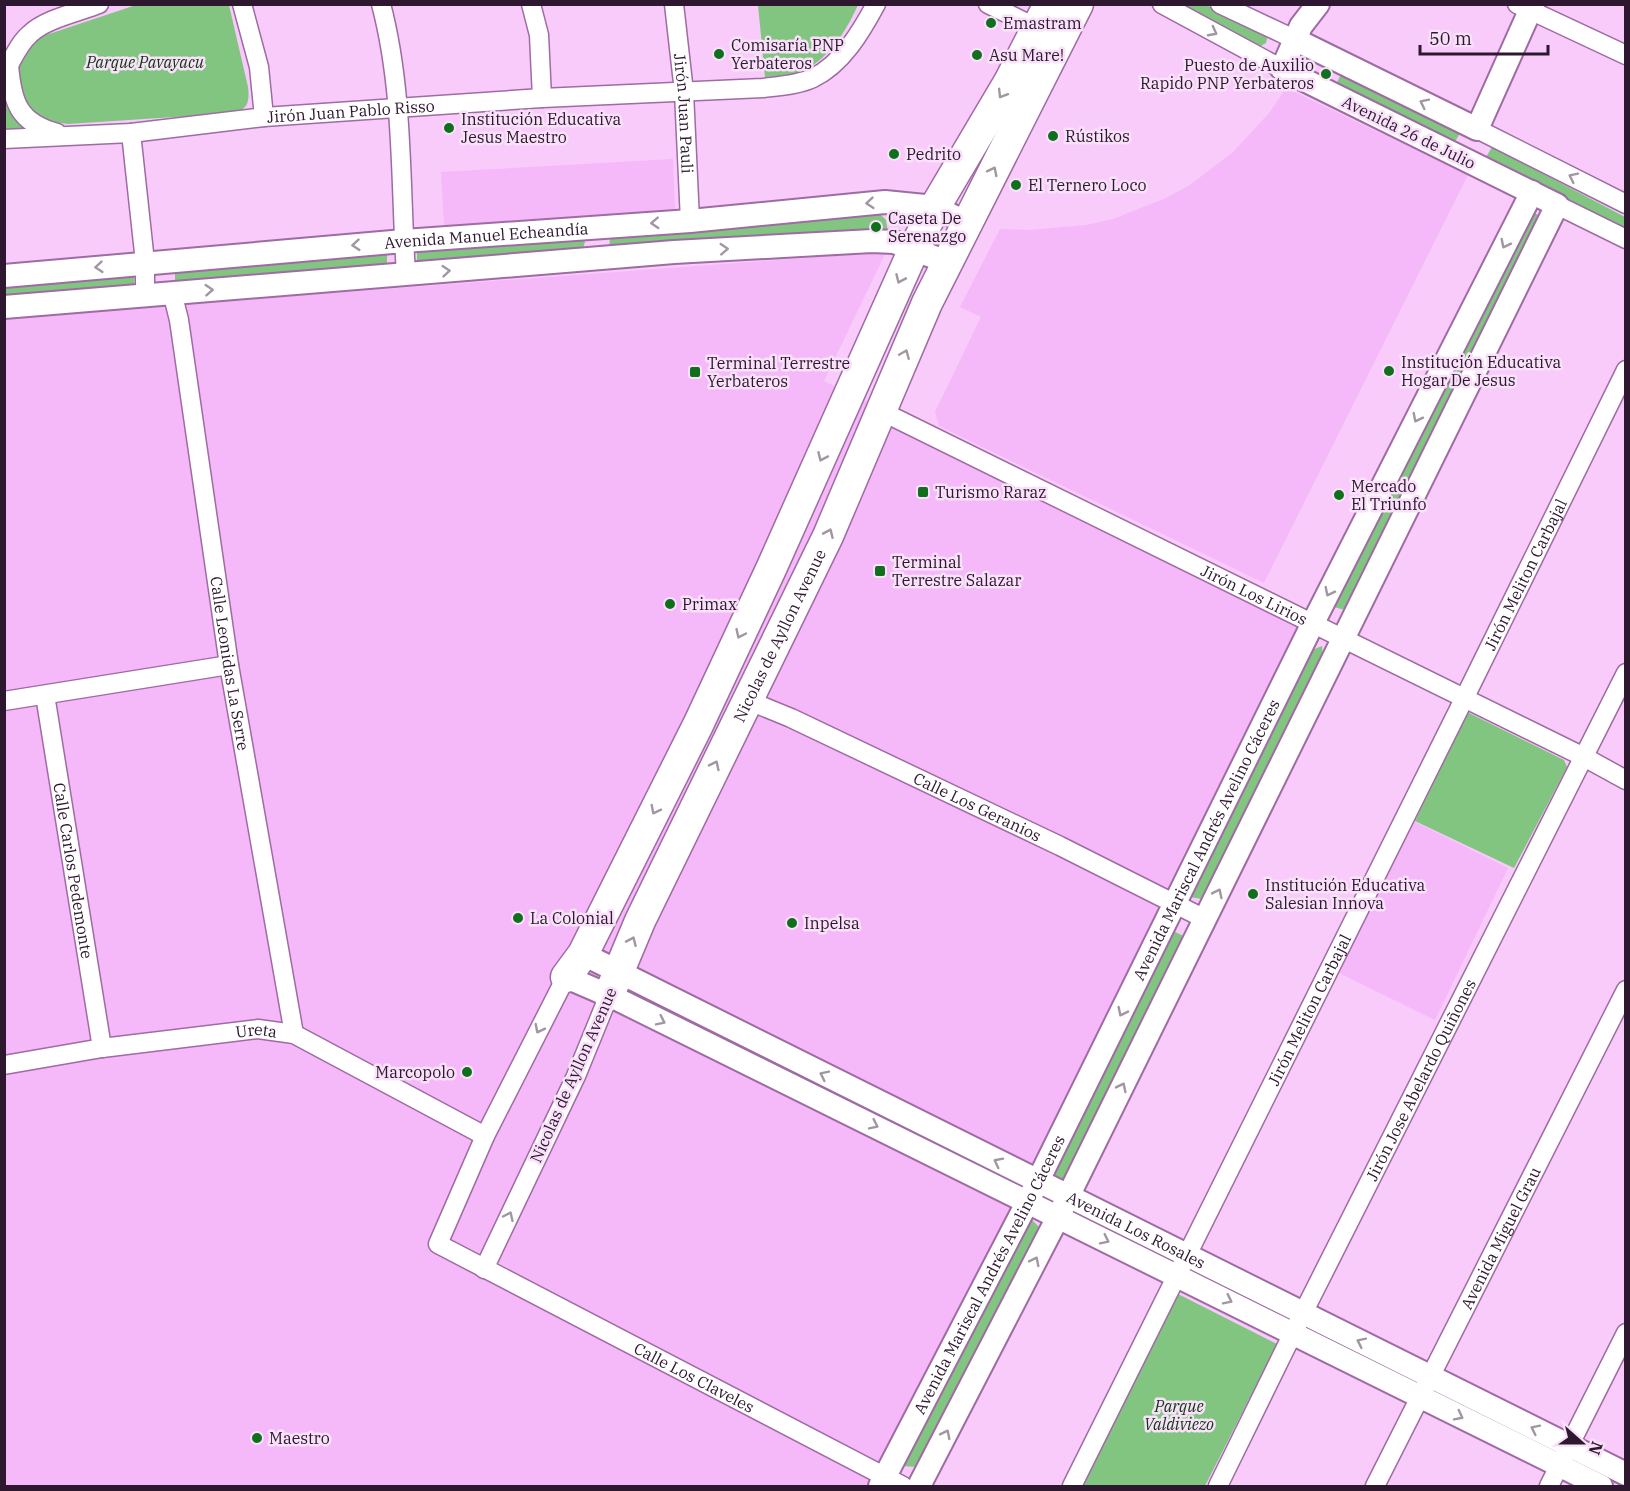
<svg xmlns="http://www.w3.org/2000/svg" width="1630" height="1491" font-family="'IBM Plex Serif',serif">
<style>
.built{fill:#f5b8f9}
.green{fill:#81c581}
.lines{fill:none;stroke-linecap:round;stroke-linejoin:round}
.minor-casing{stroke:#9f6ba3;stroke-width:21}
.tertiary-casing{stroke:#9f6ba3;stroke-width:26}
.primary-casing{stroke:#9f6ba3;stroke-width:33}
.minor{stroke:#fff;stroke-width:18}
.tertiary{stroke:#fff;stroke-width:22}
.primary{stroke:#fff;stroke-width:30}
.oneway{stroke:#a097a1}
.poi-dot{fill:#106f1d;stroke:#f8e1f9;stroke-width:2}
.labels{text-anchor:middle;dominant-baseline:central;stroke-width:5;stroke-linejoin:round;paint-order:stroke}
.poi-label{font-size:16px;fill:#2d182f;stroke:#f8e1f9;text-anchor:start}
.park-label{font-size:16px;font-style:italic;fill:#0f3711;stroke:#f8e1f9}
.street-label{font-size:16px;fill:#2d182f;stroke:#f8e1f9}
</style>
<rect width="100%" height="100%" fill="#f8cbfb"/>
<g class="built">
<path d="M1286,88L1468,175L1264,583L939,426L935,412L981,317L960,307L1000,229L1029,230L1086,225L1113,219L1166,198L1190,185L1233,152L1270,112Z"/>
<path d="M673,159L675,212L444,226L441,172Z"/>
<path d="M886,252L824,381L1309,615L877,1486H5V314L249,299Z"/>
<path d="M1413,821L1508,868L1435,1020L1339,973Z"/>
</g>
<g class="green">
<path d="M136,5H229L248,87C251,111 241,112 220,114L68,124L45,121L31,111L23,100L16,72L20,59L35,40L46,35Z"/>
<path d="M758,5V4L858,5C845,33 828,61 798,73C788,77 775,76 765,77Z"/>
<path d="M1173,5H1206L1268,34L1266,43L1259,47Z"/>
<path d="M1341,74L1460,133L1452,147L1335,87Z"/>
<path d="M4,82L27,128L5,131Z"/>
<path d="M1492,147L1625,217V231L1485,159Z"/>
<path d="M1527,213H1535L1546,221L1345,610L1334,607L1333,597Z"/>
<path d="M869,215H881L886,220L888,232L610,250C609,243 609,238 614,232Z"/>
<path d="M583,239L585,242L583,248L417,262V252L420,248Z"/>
<path d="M387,253V264L384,268L178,284L175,281V271Z"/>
<path d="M134,275V286L5,298V279Z"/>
<path d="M1322,646L1323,658L1208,892L1202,899L1190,897L1300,665L1312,650Z"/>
<path d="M1467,712L1564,760L1567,767L1514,868L1415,821Z"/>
<path d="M1173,931L1188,938L1064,1183L1051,1175Z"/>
<path d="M1030,1218L1041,1229L917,1467L903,1466Z"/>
<path d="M1178,1294L1277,1344L1205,1486H1082Z"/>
</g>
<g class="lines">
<g class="minor-casing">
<g id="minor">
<path d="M242,4L259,67L264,117"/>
<path d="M381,4C404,91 400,185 406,274"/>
<path d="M531,4L539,35L542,98"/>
<path id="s1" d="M674,4L684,92L690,221"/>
<path d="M988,4L1037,28"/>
<path d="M1162,4L1282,69"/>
<path d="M1220,4L1294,39"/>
<path d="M1517,4L1626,55"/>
<path d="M9,65C12,101 18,123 57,133"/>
<path d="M4,74C12,61 18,44 30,34C45,19 79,12 99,4"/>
<path d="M1477,129L1626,204"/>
<path d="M131,133L145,262V294"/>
<path id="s2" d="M4,139L131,133L264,117L542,98L763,88C779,86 798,85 813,78C842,64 861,32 876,4"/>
<path d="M1557,205L1626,239"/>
<path id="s3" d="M172,292L179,320L229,665L294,1034"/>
<path id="s4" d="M881,411L1584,757L1626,780"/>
<path id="s5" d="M45,695L102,1048"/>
<path id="s6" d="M747,700L791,718L1060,846L1205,919"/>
<path d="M4,701L229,665"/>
<path id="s7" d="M566,977L485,1136L438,1244L903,1486"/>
<path id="s8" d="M4,1065L102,1048L258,1029L294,1034L485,1136"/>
<path d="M484,1269L576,1076L609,995"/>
<path id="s9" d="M1072,1486L1464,699L1626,370"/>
<path id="s10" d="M1218,1486L1293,1333L1626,673"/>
<path id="s11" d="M1375,1486L1626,990"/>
<path d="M1549,1486L1626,1333"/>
</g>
</g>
<g class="tertiary-casing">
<g id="tertiary">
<path d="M1294,39L1477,129L1533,4"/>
<path id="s12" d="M4,276L404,241L690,221L885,202L935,207L967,223"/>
<path d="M4,307L674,252L872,241L894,242L947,262"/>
<path id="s13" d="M583,954L1626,1474"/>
<path d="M566,977L617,999L1601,1486"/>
<path id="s14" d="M880,1486L1028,1201L1313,623L1532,192"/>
<path d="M919,1486L1058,1217L1557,205L1282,69L1301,26L1318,4"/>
</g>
</g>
<g class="primary-casing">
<g id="primary">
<path d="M566,977L583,954L698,725L771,569L914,249L935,207L1009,82L1049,4"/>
<path id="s15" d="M609,995L640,921L828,536L927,303L1078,4"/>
</g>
</g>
<use href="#minor" class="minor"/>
<use href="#tertiary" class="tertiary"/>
<use href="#primary" class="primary"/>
</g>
<defs><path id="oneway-chevron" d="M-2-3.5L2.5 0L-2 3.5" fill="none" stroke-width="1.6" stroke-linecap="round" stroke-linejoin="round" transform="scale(1.5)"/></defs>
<g class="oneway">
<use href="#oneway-chevron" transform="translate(1213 32) rotate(28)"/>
<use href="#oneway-chevron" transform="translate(1002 94) rotate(121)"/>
<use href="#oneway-chevron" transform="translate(1424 103) rotate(-154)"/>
<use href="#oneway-chevron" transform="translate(993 171) rotate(-63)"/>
<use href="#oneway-chevron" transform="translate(1573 177) rotate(-154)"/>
<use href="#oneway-chevron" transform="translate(870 203) rotate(175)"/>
<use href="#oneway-chevron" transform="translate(655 223) rotate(177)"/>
<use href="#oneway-chevron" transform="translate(1505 244) rotate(117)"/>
<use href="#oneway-chevron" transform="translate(356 245) rotate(175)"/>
<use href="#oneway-chevron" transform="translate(724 249) rotate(-3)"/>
<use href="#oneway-chevron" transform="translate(99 267) rotate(175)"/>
<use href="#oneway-chevron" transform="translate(446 271) rotate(-5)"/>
<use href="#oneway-chevron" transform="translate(900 279) rotate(114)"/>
<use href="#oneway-chevron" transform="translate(209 290) rotate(-4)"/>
<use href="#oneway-chevron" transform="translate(905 354) rotate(-67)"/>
<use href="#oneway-chevron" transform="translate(1417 418) rotate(117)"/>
<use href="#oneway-chevron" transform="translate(822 457) rotate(114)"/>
<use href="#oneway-chevron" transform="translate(829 533) rotate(-66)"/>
<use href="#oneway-chevron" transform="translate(1329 592) rotate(117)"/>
<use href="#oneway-chevron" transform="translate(740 634) rotate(115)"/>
<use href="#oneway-chevron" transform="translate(715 765) rotate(-64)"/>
<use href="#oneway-chevron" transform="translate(655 810) rotate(117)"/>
<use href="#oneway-chevron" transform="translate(1218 893) rotate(-64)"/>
<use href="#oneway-chevron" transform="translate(632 941) rotate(-66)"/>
<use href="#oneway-chevron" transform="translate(1122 1012) rotate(116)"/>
<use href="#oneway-chevron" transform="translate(661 1021) rotate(26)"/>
<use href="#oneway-chevron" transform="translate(539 1029) rotate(117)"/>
<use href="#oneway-chevron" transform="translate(824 1075) rotate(-154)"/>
<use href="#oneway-chevron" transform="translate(1122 1087) rotate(-64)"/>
<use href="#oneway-chevron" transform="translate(874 1125) rotate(26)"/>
<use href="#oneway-chevron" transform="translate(998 1162) rotate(-153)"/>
<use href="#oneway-chevron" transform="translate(509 1216) rotate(-65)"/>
<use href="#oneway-chevron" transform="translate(1105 1240) rotate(26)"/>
<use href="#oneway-chevron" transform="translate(1035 1261) rotate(-63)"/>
<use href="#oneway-chevron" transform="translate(1228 1300) rotate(26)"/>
<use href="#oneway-chevron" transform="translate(1361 1342) rotate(-154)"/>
<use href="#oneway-chevron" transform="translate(1459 1416) rotate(27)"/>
<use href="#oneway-chevron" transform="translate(1535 1429) rotate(-154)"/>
<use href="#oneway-chevron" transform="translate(946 1434) rotate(-63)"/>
</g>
<g class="poi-dot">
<circle cx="991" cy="23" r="6"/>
<circle cx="719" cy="54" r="6"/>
<circle cx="977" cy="55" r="6"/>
<circle cx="1326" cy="74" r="6"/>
<circle cx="449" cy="128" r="6"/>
<circle cx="1053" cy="136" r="6"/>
<circle cx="894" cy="154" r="6"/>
<circle cx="1016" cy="185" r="6"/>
<circle cx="876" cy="227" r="6"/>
<circle cx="1389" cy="371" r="6"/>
<rect x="689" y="366" width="12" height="12" rx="3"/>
<rect x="917" y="486" width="12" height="12" rx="3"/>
<circle cx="1339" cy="495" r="6"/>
<rect x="874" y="565" width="12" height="12" rx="3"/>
<circle cx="670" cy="604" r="6"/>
<circle cx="1253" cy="894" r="6"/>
<circle cx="518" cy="918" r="6"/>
<circle cx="792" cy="923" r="6"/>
<circle cx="467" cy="1072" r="6"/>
<circle cx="257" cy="1438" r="6"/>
</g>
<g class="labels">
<g class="poi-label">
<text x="1003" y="23">Emastram</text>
<text x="731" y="45">Comisaría PNP<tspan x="731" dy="18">Yerbateros</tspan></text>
<text x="989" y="55">Asu Mare!</text>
<text x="1314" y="65" text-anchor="end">Puesto de Auxilio<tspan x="1314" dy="18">Rapido PNP Yerbateros</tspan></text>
<text x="461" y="119">Institución Educativa<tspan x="461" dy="18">Jesus Maestro</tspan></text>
<text x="1065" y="136">Rústikos</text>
<text x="906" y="154">Pedrito</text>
<text x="1028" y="185">El Ternero Loco</text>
<text x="888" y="218">Caseta De<tspan x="888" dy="18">Serenazgo</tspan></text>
<text x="1401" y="362">Institución Educativa<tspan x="1401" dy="18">Hogar De Jesus</tspan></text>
<text x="707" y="363">Terminal Terrestre<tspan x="707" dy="18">Yerbateros</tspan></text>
<text x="1351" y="486">Mercado<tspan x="1351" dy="18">El Triunfo</tspan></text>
<text x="935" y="492">Turismo Raraz</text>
<text x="892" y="562">Terminal<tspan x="892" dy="18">Terrestre Salazar</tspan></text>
<text x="682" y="604">Primax</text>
<text x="1265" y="885">Institución Educativa<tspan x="1265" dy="18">Salesian Innova</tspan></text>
<text x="530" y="918">La Colonial</text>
<text x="804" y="923">Inpelsa</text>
<text x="455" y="1072" text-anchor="end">Marcopolo</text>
<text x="269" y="1438">Maestro</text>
</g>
<g class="park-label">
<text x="145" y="62">Parque Pavayacu</text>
<text x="1179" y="1406">Parque<tspan x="1179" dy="18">Valdiviezo</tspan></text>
</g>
<g class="street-label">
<text stroke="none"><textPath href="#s2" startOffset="348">Jirón Juan Pablo Risso</textPath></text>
<text stroke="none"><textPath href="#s1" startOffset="110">Jirón Juan Pauli</textPath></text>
<text transform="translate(1409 132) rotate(26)">Avenida 26 de Julio</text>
<text stroke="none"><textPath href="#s12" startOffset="484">Avenida Manuel Echeandía</textPath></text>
<text stroke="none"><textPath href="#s9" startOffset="1018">Jirón Meliton Carbajal</textPath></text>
<text stroke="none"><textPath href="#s4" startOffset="416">Jirón Los Lirios</textPath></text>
<text stroke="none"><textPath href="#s15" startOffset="398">Nicolas de Ayllon Avenue</textPath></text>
<text stroke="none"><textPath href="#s3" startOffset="376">Calle Leonidas La Serre</textPath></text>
<text stroke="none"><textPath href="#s6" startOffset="254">Calle Los Geranios</textPath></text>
<text stroke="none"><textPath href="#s14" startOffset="724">Avenida Mariscal Andrés Avelino Cáceres</textPath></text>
<text stroke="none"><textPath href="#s5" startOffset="178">Calle Carlos Pedemonte</textPath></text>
<text stroke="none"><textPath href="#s9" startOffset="532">Jirón Meliton Carbajal</textPath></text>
<text stroke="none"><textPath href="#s8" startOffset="255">Ureta</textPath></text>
<text transform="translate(573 1075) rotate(-66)">Nicolas de Ayllon Avenue</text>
<text stroke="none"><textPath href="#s10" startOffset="454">Jirón Jose Abelardo Quiñones</textPath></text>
<text stroke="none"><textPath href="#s13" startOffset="618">Avenida Los Rosales</textPath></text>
<text stroke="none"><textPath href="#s11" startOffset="278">Avenida Miguel Grau</textPath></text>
<text stroke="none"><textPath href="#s14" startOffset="238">Avenida Mariscal Andrés Avelino Cáceres</textPath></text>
<text stroke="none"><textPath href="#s7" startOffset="585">Calle Los Claveles</textPath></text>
</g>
</g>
<rect width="1630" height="1491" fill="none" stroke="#2d182f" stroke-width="12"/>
<g transform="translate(1582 1443) rotate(111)" stroke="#f8e1f9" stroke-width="4.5" paint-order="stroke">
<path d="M0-4.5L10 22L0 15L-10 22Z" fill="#2d182f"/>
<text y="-9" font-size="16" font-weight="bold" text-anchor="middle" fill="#2d182f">N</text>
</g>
<path d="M1420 45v9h128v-9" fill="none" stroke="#2d182f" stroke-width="3"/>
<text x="1429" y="45" font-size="18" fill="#2d182f" stroke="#f8e1f9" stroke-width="4.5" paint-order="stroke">50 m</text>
</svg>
